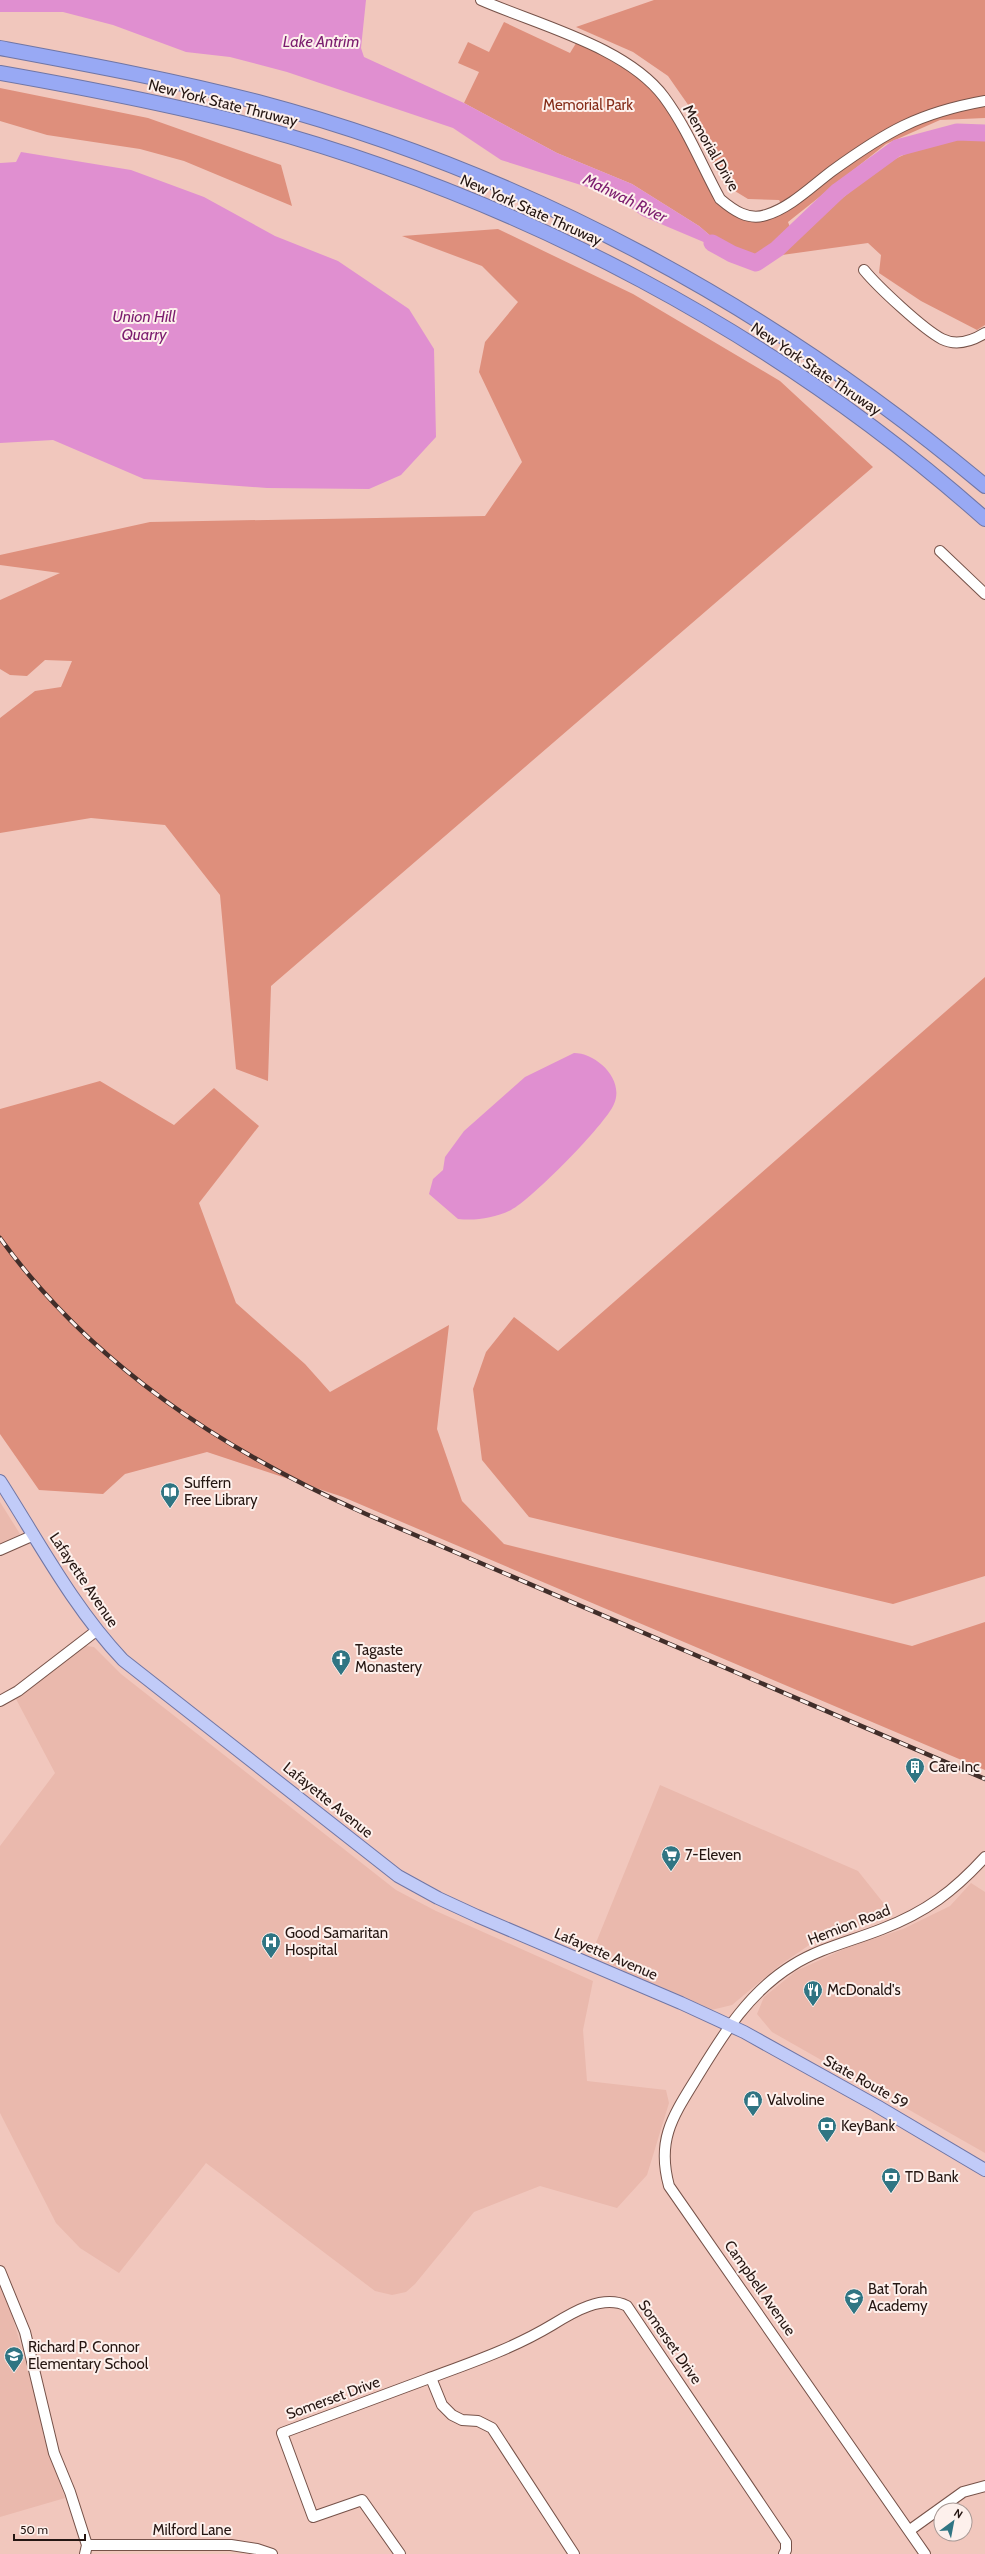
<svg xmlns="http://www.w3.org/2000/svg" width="985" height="2554" font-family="Cabin,sans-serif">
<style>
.built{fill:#eab9ad}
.green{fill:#de8f7c}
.water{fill:#e08fd0}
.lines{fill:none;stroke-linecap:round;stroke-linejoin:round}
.river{stroke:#e08fd0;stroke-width:17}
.minor-casing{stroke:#765249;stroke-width:12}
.major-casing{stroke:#7076a5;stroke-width:14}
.highway-casing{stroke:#7076a5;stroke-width:16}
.minor{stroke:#fff;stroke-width:10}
.major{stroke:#c1cbf8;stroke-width:12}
.highway{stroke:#98a9f4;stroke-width:14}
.rail-casing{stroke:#412e2a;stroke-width:4.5}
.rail{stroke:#fdf0ec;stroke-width:3;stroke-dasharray:9;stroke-linecap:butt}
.labels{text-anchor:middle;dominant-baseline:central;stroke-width:4;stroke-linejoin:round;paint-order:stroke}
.street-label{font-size:15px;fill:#251612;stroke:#fdf0ec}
.park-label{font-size:15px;fill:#852c18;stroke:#fdf0ec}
.poi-label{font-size:15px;fill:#251612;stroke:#fdf0ec;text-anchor:start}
.water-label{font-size:16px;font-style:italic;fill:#7b1c6e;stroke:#fdf0ec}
</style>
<rect width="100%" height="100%" fill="#f1c7bd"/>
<g class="built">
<path d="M0,1502L20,1534L0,1545Z"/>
<path d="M86,1646L94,1647L121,1674L396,1890L436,1911L593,1981L583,2030L587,2081L666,2090L669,2103L647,2175L617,2208L540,2186L474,2212L415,2284L406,2292L392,2295L375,2291L206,2163L119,2273L80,2248L56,2223L0,2113V1846L55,1773L16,1699Z"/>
<path d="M660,1785L858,1871L893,1915L824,1935L780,1965L732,2005L707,2011L591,1955Z"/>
<path d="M971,1883L985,1892V2153L772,2032L757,2014L764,1997L796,1971L846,1948L903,1929L950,1906Z"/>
<path d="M0,2286L8,2301L37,2402L44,2438L65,2498L0,2517Z"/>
</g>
<g class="green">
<path d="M654,0H985V118L940,120L886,144L788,222L793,235L777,249L756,263L732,254L699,226L632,184L557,153L464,103L479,72L458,63L468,42L489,52L504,22L570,53L578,40L602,50L664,97L720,199L750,217L783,207L779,200L748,199L725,185L706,150L698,119L668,76L633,52L576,27Z"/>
<path d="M0,88L148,118L281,165L292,206L184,161L140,149L47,135L0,121Z"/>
<path d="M955,139L985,140V325L977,330L921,301L879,273L881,255L868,243L782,255L806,228L884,164L910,152Z"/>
<path d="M498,229L633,294L780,381L873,467L271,986L268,1081L236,1069L220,895L165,825L91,818L0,833V718L35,691L61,687L72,661L45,660L27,676L10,675L0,669V600L60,573L0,565V555L150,522L485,516L522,462L479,372L485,342L518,302L482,266L402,236Z"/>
<path d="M985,977V1576L893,1604L529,1517L482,1460L473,1389L486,1352L514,1317L558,1351Z"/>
<path d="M100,1081L174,1125L214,1088L259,1126L199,1203L236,1303L305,1364L330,1392L449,1325L437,1429L462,1501L504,1544L912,1646L985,1622V1770L343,1497L207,1452L125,1474L103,1494L39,1490L0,1434V1109Z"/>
</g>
<g class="water">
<path d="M0,0H366L361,48L364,57L464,103L557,153L632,184L699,226L732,254L642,216L613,195L501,160L453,128L287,72L230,57L186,52L113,25L63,12H0Z"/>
<path d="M21,152L131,170L204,197L275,236L338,261L409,309L434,349L436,437L401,475L369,489L267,488L144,479L53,440L0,443V163L16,162Z"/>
<path d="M574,1053C596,1053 625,1079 614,1104C606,1124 531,1200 511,1210C494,1218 476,1221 458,1219L429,1194L433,1179L443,1170L445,1157L464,1131L525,1077Z"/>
</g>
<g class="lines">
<path class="river" d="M712,243L732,254L756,263L777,249L838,191L897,148L957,132L985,133"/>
<g class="minor-casing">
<g id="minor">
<path d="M481,0C538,25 627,47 664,97C687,128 702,166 720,199C733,210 748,221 766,215C790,208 812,186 832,171C886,132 918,113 985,101"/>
<path d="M864,270C878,287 923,329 942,339C956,346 972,341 985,333"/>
<path d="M940,551L985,594"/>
<path d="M0,1550L34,1535"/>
<path d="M0,1701L18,1691L96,1631"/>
<path d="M0,2271L25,2332L54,2453L70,2492L87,2545L85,2554"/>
<path d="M431,2378L442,2405L452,2415L462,2420L478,2421L492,2428L574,2554"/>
<path d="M910,2530L963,2492L985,2486"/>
<path d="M87,2545H231L257,2549L272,2554"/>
<path d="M400,2554L362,2500L313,2517L282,2433C330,2415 379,2397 427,2379C470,2363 512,2349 552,2325C573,2312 603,2294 627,2306L786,2542V2550L784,2554"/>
<path d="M925,2554L669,2186C657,2142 671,2119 694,2082C721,2038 747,1993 793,1965C820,1948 852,1941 882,1929C926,1912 954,1891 985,1857"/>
</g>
</g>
<g class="major-casing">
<path id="major" d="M0,1481C39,1542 73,1607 123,1660L398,1876L438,1898L477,1916L681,2003L744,2032L877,2106L985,2170"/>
</g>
<g class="highway-casing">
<g id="highway">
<path d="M0,48C86,64 173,80 258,102C526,173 773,308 985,486"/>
<path d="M0,73C85,88 170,104 253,126C522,199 777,334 985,519"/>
</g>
</g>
<use href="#minor" class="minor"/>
<use href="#major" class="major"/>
<use href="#highway" class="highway"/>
<g class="rail-casing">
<path id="rail" d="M0,1238C92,1365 224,1451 366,1514L985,1779"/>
</g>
<use href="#rail" class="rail"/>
</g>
<defs>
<g id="library-pin" transform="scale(1)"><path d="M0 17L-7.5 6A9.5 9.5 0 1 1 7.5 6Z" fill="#307583" stroke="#fdf0ec"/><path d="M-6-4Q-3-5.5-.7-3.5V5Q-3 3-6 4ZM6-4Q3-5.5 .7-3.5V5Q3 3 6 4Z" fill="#fff"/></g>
<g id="church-pin" transform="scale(1)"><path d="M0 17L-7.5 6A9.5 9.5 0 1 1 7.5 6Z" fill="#307583" stroke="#fdf0ec"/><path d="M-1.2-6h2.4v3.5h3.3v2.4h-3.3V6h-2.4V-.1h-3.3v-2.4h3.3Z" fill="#fff"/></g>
<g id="building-pin" transform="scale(1)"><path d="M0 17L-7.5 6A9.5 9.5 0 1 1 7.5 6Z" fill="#307583" stroke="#fdf0ec"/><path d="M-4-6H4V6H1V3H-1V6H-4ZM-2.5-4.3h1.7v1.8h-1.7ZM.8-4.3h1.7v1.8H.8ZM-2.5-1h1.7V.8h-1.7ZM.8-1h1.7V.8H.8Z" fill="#fff"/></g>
<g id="supermarket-pin" transform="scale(1)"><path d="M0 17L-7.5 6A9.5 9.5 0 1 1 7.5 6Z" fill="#307583" stroke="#fdf0ec"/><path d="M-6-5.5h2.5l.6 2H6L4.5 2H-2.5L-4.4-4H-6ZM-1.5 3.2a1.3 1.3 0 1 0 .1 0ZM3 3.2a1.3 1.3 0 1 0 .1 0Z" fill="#fff"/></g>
<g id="hospital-pin" transform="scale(1)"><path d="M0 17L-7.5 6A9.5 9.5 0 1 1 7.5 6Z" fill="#307583" stroke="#fdf0ec"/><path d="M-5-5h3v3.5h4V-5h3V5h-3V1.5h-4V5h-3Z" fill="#fff"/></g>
<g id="restaurant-pin" transform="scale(1)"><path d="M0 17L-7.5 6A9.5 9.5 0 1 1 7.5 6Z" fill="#307583" stroke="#fdf0ec"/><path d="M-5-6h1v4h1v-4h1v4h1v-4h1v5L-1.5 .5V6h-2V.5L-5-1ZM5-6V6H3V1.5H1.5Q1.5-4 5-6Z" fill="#fff"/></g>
<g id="shop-pin" transform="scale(1)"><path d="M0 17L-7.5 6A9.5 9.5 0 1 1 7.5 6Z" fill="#307583" stroke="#fdf0ec"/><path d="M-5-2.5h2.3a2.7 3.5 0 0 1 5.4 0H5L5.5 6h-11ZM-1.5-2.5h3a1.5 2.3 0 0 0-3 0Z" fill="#fff"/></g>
<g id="bank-pin" transform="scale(1)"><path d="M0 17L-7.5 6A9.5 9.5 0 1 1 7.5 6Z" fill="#307583" stroke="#fdf0ec"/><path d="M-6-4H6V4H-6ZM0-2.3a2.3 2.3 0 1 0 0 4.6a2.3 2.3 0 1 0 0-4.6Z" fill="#fff"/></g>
<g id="school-pin" transform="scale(1)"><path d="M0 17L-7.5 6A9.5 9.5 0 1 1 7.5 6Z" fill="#307583" stroke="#fdf0ec"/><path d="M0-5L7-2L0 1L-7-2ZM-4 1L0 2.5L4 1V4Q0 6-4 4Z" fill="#fff"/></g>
</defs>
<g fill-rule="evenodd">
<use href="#library-pin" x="170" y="1492"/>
<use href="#church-pin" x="341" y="1659"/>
<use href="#building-pin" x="915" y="1767"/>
<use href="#supermarket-pin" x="671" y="1855"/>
<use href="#hospital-pin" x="271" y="1942"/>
<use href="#restaurant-pin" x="813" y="1990"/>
<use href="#shop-pin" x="753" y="2100"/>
<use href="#bank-pin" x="827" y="2126"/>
<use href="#bank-pin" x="891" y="2177"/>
<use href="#school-pin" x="854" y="2298"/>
<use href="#school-pin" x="14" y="2356"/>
</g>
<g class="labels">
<g class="street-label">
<text transform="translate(223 103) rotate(14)">New York State Thruway</text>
<text transform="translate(711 148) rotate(60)">Memorial Drive</text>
<text transform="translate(531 210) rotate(24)">New York State Thruway</text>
<text transform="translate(816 369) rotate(34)">New York State Thruway</text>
<text transform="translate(84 1580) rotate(56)">Lafayette Avenue</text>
<text transform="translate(328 1800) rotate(39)">Lafayette Avenue</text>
<text transform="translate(849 1925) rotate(-21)">Hemion Road</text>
<text transform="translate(606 1954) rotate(23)">Lafayette Avenue</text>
<text transform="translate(866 2082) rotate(29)">State Route 59</text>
<text transform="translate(760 2288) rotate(55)">Campbell Avenue</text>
<text transform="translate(670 2342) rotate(55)">Somerset Drive</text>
<text transform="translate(333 2398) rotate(-20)">Somerset Drive</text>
<text x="192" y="2530">Milford Lane</text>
</g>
<g class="park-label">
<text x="588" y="105">Memorial Park</text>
</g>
<g class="poi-label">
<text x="184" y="1483">Suffern<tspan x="184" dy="17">Free Library</tspan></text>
<text x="355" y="1650">Tagaste<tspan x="355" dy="17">Monastery</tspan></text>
<text x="929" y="1767">Care Inc</text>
<text x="685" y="1855">7-Eleven</text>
<text x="285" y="1933">Good Samaritan<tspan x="285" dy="17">Hospital</tspan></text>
<text x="827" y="1990">McDonald's</text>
<text x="767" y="2100">Valvoline</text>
<text x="841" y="2126">KeyBank</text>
<text x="905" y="2177">TD Bank</text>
<text x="868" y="2289">Bat Torah<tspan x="868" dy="17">Academy</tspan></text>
<text x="28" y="2347">Richard P. Connor<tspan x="28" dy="17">Elementary School</tspan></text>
</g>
<g class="water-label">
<text x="321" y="41">Lake Antrim</text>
<text transform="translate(625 198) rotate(26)">Mahwah River</text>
<text x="144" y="316">Union Hill<tspan x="144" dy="18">Quarry</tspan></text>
</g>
</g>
<g transform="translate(953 2522) rotate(32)"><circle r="19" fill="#fdf0ec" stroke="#a79995"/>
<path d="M0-3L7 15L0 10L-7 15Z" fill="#307583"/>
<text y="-6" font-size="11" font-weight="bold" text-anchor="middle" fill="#251612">N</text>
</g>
<path d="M14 2534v6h71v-6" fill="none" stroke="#251612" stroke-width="2"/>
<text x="20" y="2534" font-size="12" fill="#251612" stroke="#fdf0ec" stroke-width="3" paint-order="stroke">50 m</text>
</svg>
